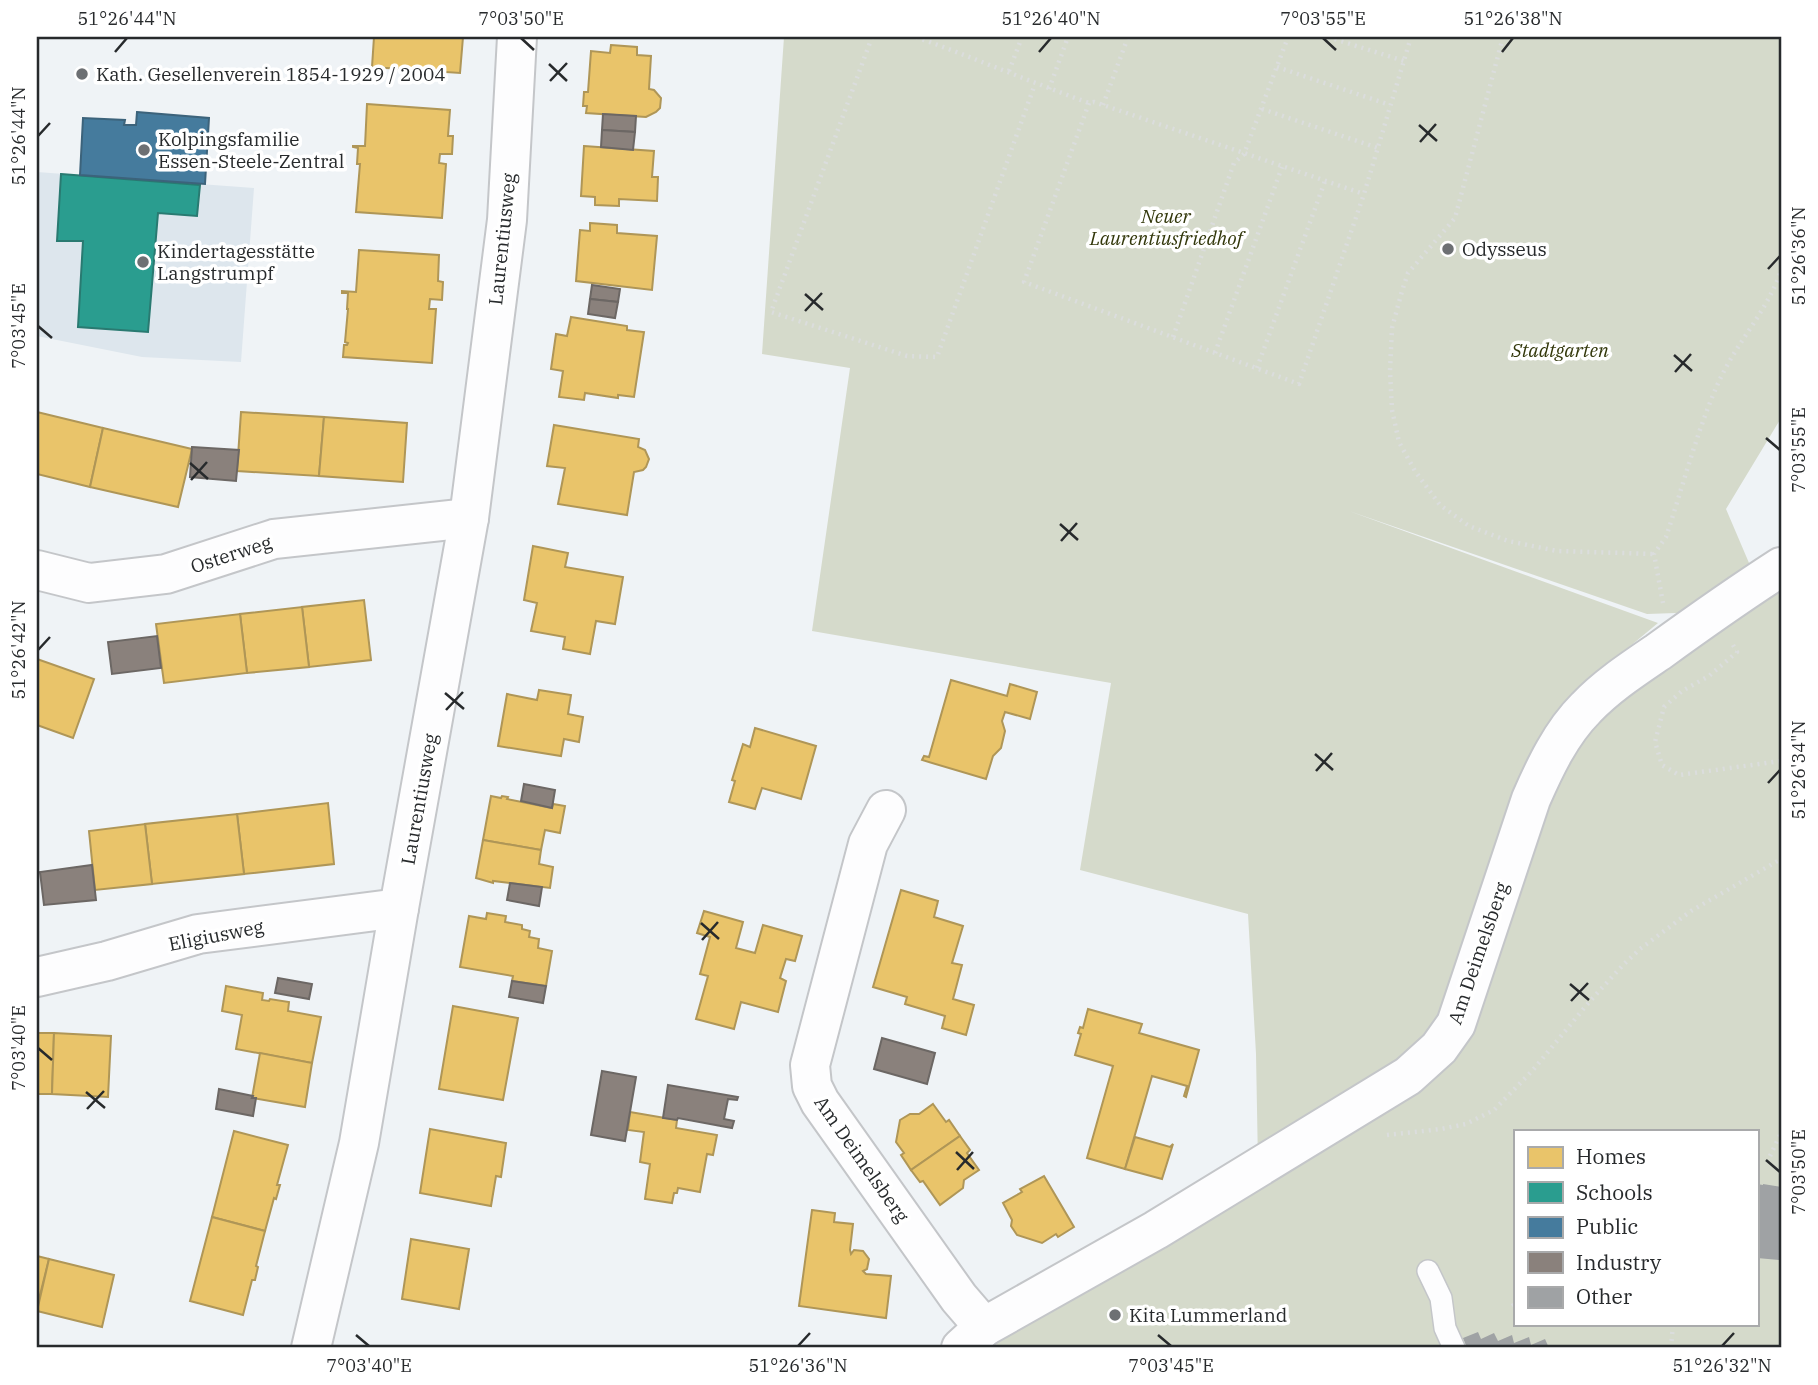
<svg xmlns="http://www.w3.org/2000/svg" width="1818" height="1385" font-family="'IBM Plex Serif',serif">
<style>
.built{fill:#dde6ed}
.green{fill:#d5dacb;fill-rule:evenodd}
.homes{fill:#e9c46a;stroke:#af9657;stroke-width:2}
.schools{fill:#2a9d8f;stroke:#297a71;stroke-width:2}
.public{fill:#457b9d;stroke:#3c637b;stroke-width:2}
.industry{fill:#8a817c;stroke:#6c6764;stroke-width:2}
.building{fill:#9fa2a4}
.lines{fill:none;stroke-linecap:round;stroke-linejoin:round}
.service-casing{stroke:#c4c6c9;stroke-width:24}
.minor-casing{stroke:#c4c6c9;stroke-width:42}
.path{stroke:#dbdddd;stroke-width:4.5;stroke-dasharray:2 5;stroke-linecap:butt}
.service{stroke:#fdfdfe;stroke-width:21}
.minor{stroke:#fdfdfe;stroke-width:38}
.ticks{fill:none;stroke:#272a2c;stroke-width:2.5}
.poi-dot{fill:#6d7073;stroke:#fff;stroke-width:2.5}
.labels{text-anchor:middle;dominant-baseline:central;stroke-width:7;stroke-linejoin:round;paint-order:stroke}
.poi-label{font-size:19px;fill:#272a2c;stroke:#fff;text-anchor:start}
.park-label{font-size:19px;font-style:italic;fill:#32370a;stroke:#fff}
.street-label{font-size:19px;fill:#272a2c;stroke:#fff}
.neatline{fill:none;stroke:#272a2c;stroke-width:2.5}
.ticks-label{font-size:18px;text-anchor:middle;fill:#272a2c}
</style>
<rect width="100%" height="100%" fill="#eff3f6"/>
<path class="built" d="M37,172L254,188L241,362L142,357L37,336Z"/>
<g class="green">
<path d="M784,37H1781V418L1726,509L1755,577L1705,612L1647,614L1349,511L1658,623L1587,682L1444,1009L1413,1047L1370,1082L1258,1164L1256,1054L1248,914L1080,870L1111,683L812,631L850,368L762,354Z"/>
<path d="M1781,578V1348H986L1409,1082L1563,764L1613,704ZM1515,1131H1757V1324H1515Z"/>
</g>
<g class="homes">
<path d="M374,37H463L460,73L372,67Z"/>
<path d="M611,45L637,47V55L651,56L649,89L654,90L661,98L660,108L656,112L646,117L586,113L587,106H583L584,92H588L591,51L610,53Z"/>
<path d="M367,104L450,110L448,136H453L452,154H440L439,163L446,164L442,218L356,212L360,164H357L358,148L353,147V146H365Z"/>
<path d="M584,146L654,151L652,177H658L657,201L619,199V206L595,205V197L581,196Z"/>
<path d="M590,223L617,225V233L657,236L652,290L576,281L580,230L590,231Z"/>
<path d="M359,250L439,255L438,281L443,282L442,300L430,299L429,309H436L432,363L343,357L344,345H347L348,343L345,342L348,309H347L348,293H342V291L356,292Z"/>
<path d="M571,317L627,326V330L644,332L634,397L618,395V398L585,393L584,400L559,397L563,371L551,369L556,334L567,336Z"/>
<path d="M37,412L103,428L90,487L37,474Z"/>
<path d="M241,412L324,417L319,476L237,471Z"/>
<path d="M324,417L407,423L403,482L319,476Z"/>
<path d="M554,425L639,439L638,447L645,450L649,459L646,467L643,470L634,472L627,515L558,504L565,468L547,466Z"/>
<path d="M103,428L192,449L178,507L90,487Z"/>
<path d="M533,546L568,553L565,567L623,577L615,624L596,621L590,654L563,649L565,637L531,631L537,603L524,600Z"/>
<path d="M364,600L371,660L309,667L302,607Z"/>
<path d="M302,607L309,667L247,673L240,614Z"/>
<path d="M240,614L247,673L164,683L156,624Z"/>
<path d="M37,659L94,679L73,738L37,725Z"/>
<path d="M951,680L1007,696L1010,684L1037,692L1030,719L1005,712L1002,721L1005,731L1001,748L993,756L986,779L922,760L924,756L929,757Z"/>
<path d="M539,690L571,695L568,714L583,717L579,742L564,739L561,756L498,746L507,694L537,700Z"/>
<path d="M755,728L816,746L801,799L762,788L755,809L729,802L735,781L732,780L743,744L750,747Z"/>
<path d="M491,796L501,798L502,796L508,797L507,799L552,808L553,804L565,806L560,833L545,830L541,850L483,840Z"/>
<path d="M328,803L334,864L244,874L237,814Z"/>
<path d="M237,814L244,874L152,884L145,824Z"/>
<path d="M145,824L152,884L95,890L89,831Z"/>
<path d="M483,840L541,850L539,864L553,867L550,888L493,881V883L476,878Z"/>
<path d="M901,890L938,901L934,917L963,926L952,963L962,965L953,999L974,1005L966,1035L942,1028L945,1016L905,1004L907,997L873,987Z"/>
<path d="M704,911L743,922L736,948L755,953L763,925L802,936L795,961L786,959L780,978L786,981L778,1012L741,1002L734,1029L696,1019L708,976L700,974L710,937L697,933Z"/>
<path d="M487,913L506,916L505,922L522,925V929L530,931L529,937L539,939L538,948L552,951L546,986L512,981L513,976L460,967L469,916L486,919Z"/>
<path d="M226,986L263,993L262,1000L269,1001L270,999L289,1002L288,1011L321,1017L312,1063L236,1049L242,1015L222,1011Z"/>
<path d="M453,1006L518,1018L503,1100L439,1089Z"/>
<path d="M1088,1009L1142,1024L1139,1033L1199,1050L1186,1097L1184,1096L1187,1086L1152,1076L1125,1169L1087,1158L1113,1066L1075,1055L1081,1034L1078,1033L1080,1027L1083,1028Z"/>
<path d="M37,1033H54L52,1094H37Z"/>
<path d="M54,1033L111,1036L108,1097L52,1094Z"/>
<path d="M260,1053L312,1063L305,1107L252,1098Z"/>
<path d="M933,1104L946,1122L949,1120L960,1136L911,1170L901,1155L904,1153L896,1142L900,1120L910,1114H919Z"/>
<path d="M630,1112L677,1120L676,1128L717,1135L713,1155L707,1154L700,1192L678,1188L677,1193H674L672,1203L645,1199L650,1164L640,1162L644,1132L628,1130Z"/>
<path d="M430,1129L506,1143L501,1177L496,1176L491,1206L420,1193Z"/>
<path d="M234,1131L288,1145L277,1185H280L276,1199L274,1198L265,1231L212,1217Z"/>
<path d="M960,1136L970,1150L967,1153L979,1170L964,1180L963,1188L940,1205L923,1181L920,1182L911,1170Z"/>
<path d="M1135,1137L1170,1147L1173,1144L1162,1179L1125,1169Z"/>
<path d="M1044,1176L1074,1227L1058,1237L1056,1234L1042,1243L1017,1235L1011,1226L1012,1220L1003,1203L1022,1192L1020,1189Z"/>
<path d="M812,1210L835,1213L834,1222L853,1224L850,1250L851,1254L854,1250L863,1251L869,1259L867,1269L863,1271L866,1274L891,1276L886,1318L799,1306Z"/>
<path d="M212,1217L265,1231L256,1266L258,1267L255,1280H252L243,1315L190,1301Z"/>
<path d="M411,1239L469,1249L459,1309L402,1299Z"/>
<path d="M37,1256L49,1259L37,1307Z"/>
<path d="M49,1259L114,1275L102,1327L37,1311Z"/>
</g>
<path class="schools" d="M61,174L200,185L197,216L158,213L148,332L78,327L83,241H57Z"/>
<path class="public" d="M137,112L209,118L205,184L80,175L83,118L125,120L124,125H136Z"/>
<g class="industry">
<path d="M603,114L636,116L635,132L602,130Z"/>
<path d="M602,130L635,132L633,150L601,147Z"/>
<path d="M592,285L620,289L618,302L590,299Z"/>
<path d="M590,299L618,302L615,318L588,314Z"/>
<path d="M192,447L239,450L236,481L190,477Z"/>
<path d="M157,636L161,668L112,674L108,642Z"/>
<path d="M524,784L555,790L552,808L521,801Z"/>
<path d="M92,865L96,900L44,905L40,872Z"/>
<path d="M510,883L542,887L539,906L507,900Z"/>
<path d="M278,978L312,984L309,999L275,993Z"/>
<path d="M512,981L546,986L543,1003L509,997Z"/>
<path d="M882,1038L935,1053L927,1084L874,1069Z"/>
<path d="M602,1071L636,1077L625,1141L591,1135Z"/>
<path d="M668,1085L738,1097L737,1100L728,1099L724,1119L734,1121L732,1128L678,1118L677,1120L663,1118Z"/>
<path d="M219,1089L253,1096L252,1098H256L253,1116L216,1109Z"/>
</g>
<g class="building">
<path d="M1757,1184L1763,1185V1184L1781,1187V1242L1779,1260L1757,1258Z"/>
<path d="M1478,1332L1481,1339L1494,1333L1498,1341L1512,1335L1514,1343L1529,1337L1531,1345L1545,1339L1549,1348H1467L1463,1338Z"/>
</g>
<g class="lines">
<g class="service-casing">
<path id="service" d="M1428,1271L1441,1298L1445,1328L1454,1348"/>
</g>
<g class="minor-casing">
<g id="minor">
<path d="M37,570L89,583L166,574L274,539L469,518"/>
<path d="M886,810L868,844L810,1065L812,1086L820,1102L959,1298L984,1327"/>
<path d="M37,977L107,961L198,934L399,908"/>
<path d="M311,1348L359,1143L399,908L469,518L507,220L517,37"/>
<path d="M961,1348L984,1327L1156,1230L1408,1076L1439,1048L1456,1024L1531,799C1545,767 1561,733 1586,708C1607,686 1633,669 1658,652C1698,623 1739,594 1781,567"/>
</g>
</g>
<g class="path">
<path d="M872,37L771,312L907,356L937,357L1035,84"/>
<path d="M916,37C974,58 1031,82 1089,103L1094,102L1103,105L1364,194"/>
<path d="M1328,37L1404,61"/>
<path d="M1503,37L1455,218L1408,273L1402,291L1392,328L1390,371L1392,410L1399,442L1415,471L1440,505L1469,526L1508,541L1557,551L1654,554"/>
<path d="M1277,67L1390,105"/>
<path d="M1009,71L1022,37"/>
<path d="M1049,89L1068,37"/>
<path d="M1089,103L1024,282L1299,384L1364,194L1411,37"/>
<path d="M1103,105L1128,37"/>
<path d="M1262,109L1378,148"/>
<path d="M1173,337L1234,163L1244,154L1288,37"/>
<path d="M1215,353L1282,167"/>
<path d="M1257,368L1325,181"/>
<path d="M1663,603L1654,554L1666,537C1683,486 1698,427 1720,379C1738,341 1767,311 1781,271"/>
<path d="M1733,645L1737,652L1709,676L1682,691L1664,707L1655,742L1662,765L1679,775L1781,761"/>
<path d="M1387,1135L1441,1129L1466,1124L1494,1110L1533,1070L1590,1001L1623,965L1640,949L1691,911L1781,859"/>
<path d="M1770,1156L1781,1133"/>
<path d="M1512,1306L1515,1304"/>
<path d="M1589,1348H1590"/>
<path d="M1671,1348L1673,1324"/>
</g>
<use href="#service" class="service"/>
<use href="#minor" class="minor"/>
</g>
<path class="ticks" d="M521,38L534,50M1323,38L1336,50M115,52L127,38M1039,52L1051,38M1502,52L1513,38M549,64L567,81M550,81L567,63M1419,125L1437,141M38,136L50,123M1420,142L1436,124M1768,269L1780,256M805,294L823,310M805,311L822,293M38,326L52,338M1674,355L1692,371M1675,372L1691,354M1766,438L1780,450M190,463L208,479M191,480L207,462M1060,524L1078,540M1061,541L1077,523M38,650L50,637M445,693L464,709M446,710L463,692M1315,754L1333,770M1316,771L1332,753M1768,783L1780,770M701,923L719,939M702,940L718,922M1570,984L1589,1000M1571,1001L1588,983M38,1048L52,1060M86,1092L105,1108M87,1109L104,1091M956,1152L974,1169M1766,1160L1780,1172M957,1170L973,1152M356,1335L369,1346M1158,1335L1171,1346M798,1346L810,1333M1722,1346L1734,1333"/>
<g class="poi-dot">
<circle cx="82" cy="74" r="7"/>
<circle cx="144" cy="150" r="7"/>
<circle cx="1448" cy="249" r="7"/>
<circle cx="143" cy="262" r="7"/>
<circle cx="1115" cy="1315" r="7"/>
</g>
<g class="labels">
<g class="poi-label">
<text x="96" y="74">Kath. Gesellenverein 1854-1929 / 2004</text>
<text x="158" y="139">Kolpingsfamilie<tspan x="158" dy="22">Essen-Steele-Zentral</tspan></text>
<text x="1462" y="249">Odysseus</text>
<text x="157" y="251">Kindertagesstätte<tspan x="157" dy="22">Langstrumpf</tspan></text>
<text x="1129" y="1315">Kita Lummerland</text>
</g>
<g class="park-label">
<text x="1166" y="216">Neuer<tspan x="1166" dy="22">Laurentiusfriedhof</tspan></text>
<text x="1560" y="350">Stadtgarten</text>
</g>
<g class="street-label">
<text transform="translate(502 239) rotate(-84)">Laurentiusweg</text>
<text transform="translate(231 554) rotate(-18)">Osterweg</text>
<text transform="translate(419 799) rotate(-80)">Laurentiusweg</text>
<text transform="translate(216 935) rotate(-11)">Eligiusweg</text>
<text transform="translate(1478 953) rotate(-71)">Am Deimelsberg</text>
<text transform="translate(862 1159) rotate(55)">Am Deimelsberg</text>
</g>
</g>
<rect width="1818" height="1385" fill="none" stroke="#ffffff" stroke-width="77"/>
<rect x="1514" y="1130" width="245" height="196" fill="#ffffff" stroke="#a9aaab" stroke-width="2"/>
<rect x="1528" y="1147" width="35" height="21" fill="#e9c46a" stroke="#a9aaab" stroke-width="2"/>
<text x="1576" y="1164" font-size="21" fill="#272a2c">Homes</text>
<rect x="1528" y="1182" width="35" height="21" fill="#2a9d8f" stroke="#a9aaab" stroke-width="2"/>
<text x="1576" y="1200" font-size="21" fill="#272a2c">Schools</text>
<rect x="1528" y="1217" width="35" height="21" fill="#457b9d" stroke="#a9aaab" stroke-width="2"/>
<text x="1576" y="1234" font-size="21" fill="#272a2c">Public</text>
<rect x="1528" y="1252" width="35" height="21" fill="#8a817c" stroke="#a9aaab" stroke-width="2"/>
<text x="1576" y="1270" font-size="21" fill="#272a2c">Industry</text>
<rect x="1528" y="1287" width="35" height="21" fill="#9fa2a4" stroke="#a9aaab" stroke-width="2"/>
<text x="1576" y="1304" font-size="21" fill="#272a2c">Other</text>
<rect x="38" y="38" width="1742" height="1308" class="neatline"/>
<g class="ticks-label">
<text x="127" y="25">51°26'44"N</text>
<text x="521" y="25">7°03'50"E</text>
<text x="1051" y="25">51°26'40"N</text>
<text x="1323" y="25">7°03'55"E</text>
<text x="1513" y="25">51°26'38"N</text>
<text transform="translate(19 136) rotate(-90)" y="6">51°26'44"N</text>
<text transform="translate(1799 256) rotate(-90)" y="6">51°26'36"N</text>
<text transform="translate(19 326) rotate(-90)" y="6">7°03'45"E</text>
<text transform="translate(1799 450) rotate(-90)" y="6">7°03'55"E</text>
<text transform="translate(19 650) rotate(-90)" y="6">51°26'42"N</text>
<text transform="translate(1799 770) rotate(-90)" y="6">51°26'34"N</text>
<text transform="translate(19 1048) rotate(-90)" y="6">7°03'40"E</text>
<text transform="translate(1799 1172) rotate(-90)" y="6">7°03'50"E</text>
<text x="369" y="1372">7°03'40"E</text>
<text x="798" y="1372">51°26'36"N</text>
<text x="1171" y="1372">7°03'45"E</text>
<text x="1722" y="1372">51°26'32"N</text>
</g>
</svg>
